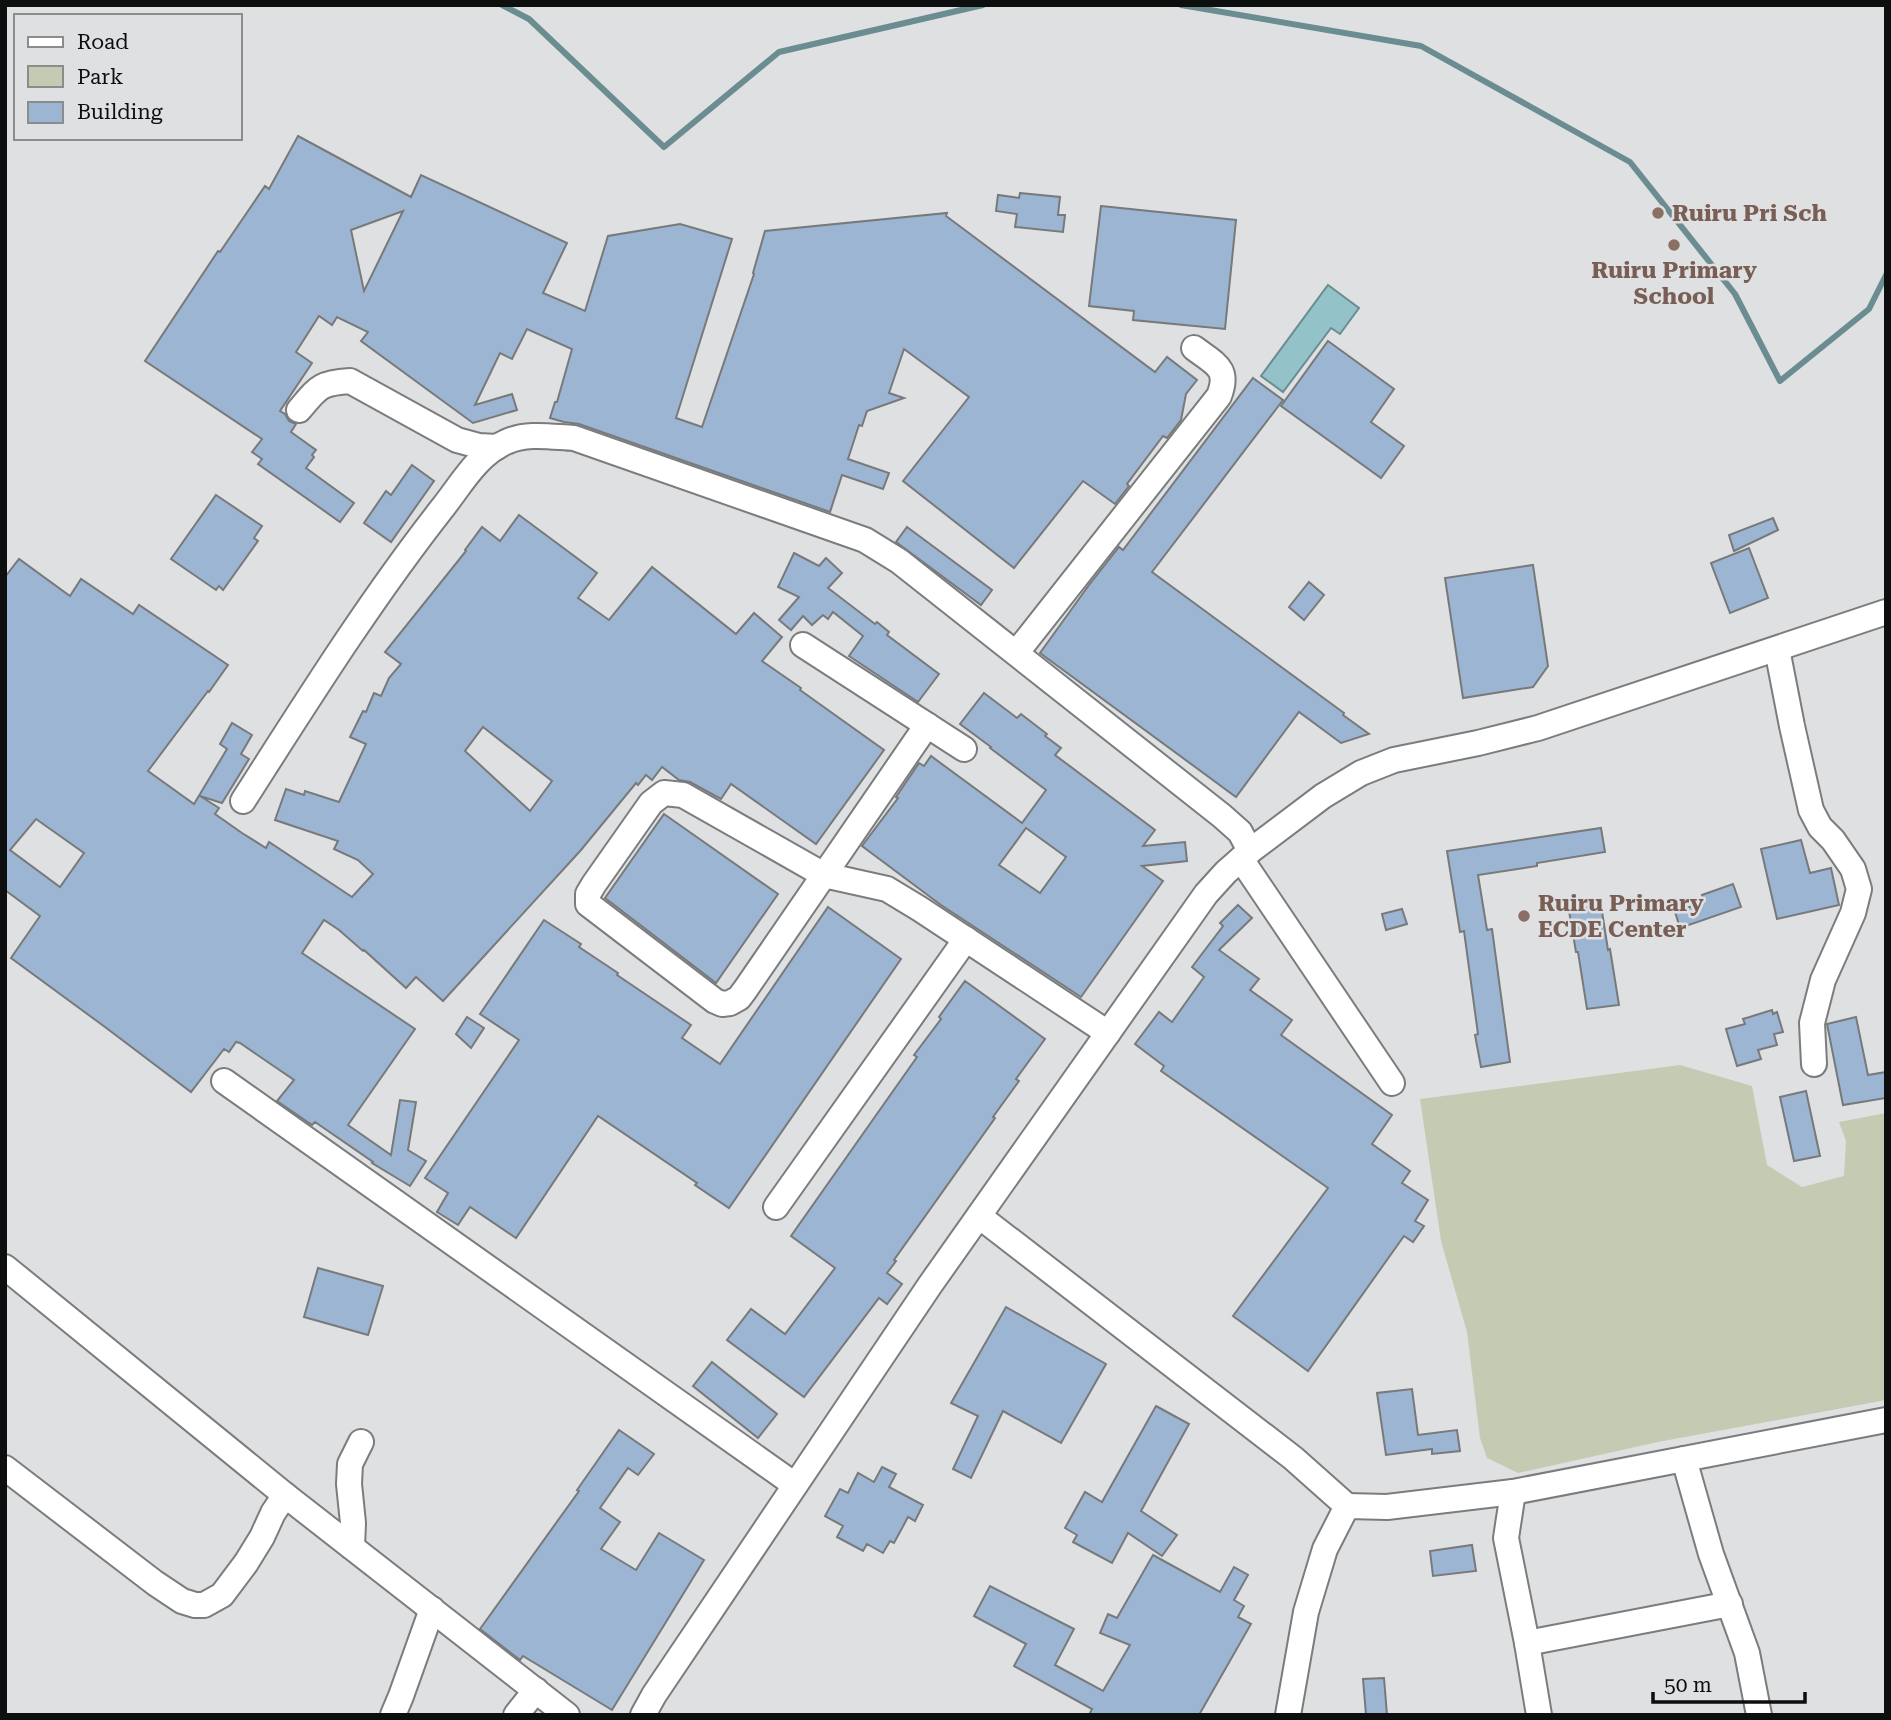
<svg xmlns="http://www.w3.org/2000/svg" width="1891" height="1720" font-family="'Roboto Serif',serif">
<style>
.green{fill:#c5cbb3}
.water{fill:#93c2c9;stroke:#6b8c91;stroke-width:2}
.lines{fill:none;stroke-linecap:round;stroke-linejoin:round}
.stream{stroke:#6b8c91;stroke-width:6}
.building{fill:#9cb5d2;stroke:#78797b;stroke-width:2;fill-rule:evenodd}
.minor-casing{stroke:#7b7c7d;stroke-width:28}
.minor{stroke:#fff;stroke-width:24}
.education-dot{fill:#8d6e63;stroke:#dfe0e2;stroke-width:2.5}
.labels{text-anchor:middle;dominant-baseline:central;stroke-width:5;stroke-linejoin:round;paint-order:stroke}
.education-label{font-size:23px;font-weight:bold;fill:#785e54;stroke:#dfe0e2;text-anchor:start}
</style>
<rect width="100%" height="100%" fill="#dfe0e2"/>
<path class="green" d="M1680,1065L1752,1086L1767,1165L1802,1187L1844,1176L1846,1141L1839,1122L1886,1113V1400L1658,1442L1518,1473L1487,1458L1480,1438L1467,1332L1441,1241L1420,1099Z"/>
<path class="water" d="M1328,285L1359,308L1340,334L1331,328L1283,392L1261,376Z"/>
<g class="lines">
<g class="stream">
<path d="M502,5L529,19L664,147L779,52L983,5"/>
<path d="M1181,5L1421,46L1630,162L1735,294L1780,381L1869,309L1886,275"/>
</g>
</g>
<g class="building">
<path d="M298,136L411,197L421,175L567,243L543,293L585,311L608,236L680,224L732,239L676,418L702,427L754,274L753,273L765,231L947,213L946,216L1155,372L1167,357L1197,380L1186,394L1181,420L1167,438L1163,436L1127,484L1129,486L1115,504L1083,481L1014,568L903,481L969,397L904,349L889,393L904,398L867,411L862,426L859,425L848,459L889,473L883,489L842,475L830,512L579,424L564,422L550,418L555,402H557L572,349L527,329L512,359L500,353L475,405L512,394L517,410L473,423L361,341L368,332L337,317L332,325L319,316L296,352L312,363L280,411L285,414L289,421L296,424L291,432L316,450L312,455L314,457L306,468L354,503L340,522L258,464L262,459L252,452L262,439L145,361L218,251L220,252L265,186L269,189ZM403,211L364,291L351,230Z"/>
<path d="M1020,193L1060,197L1058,215H1065L1063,232L1015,227L1017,214L996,211L998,195L1019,198Z"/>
<path d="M1101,206L1236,220L1225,329L1133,320L1134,311L1089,306Z"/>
<path d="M1328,341L1394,389L1371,422L1404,446L1381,478L1281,406Z"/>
<path d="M1253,378L1283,400L1152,572L1344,713L1343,715L1369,734L1341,743L1299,712L1236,797L1040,653L1089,585L1119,547L1123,550Z"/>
<path d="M412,465L434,481L391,542L364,523L386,491L391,495Z"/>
<path d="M216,495L262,526L254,538L258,541L223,590L219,586L216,590L171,559Z"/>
<path d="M519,515L597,573L578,598L609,620L652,567L736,634L754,613L782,637L762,661L801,688L800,690L884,750L816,844L731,784L721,799L690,782L679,780L662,767L652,780L646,775L638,785L636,783L581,850L443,1001L416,977L406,988L364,950L363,951L339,930L324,920L302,953L415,1029L348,1125L391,1155L400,1100L416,1102L408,1150L426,1161L410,1186L372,1163L373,1162L315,1122L312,1125L277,1101L294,1080L240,1043L236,1042L229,1052L224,1049L191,1092L105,1027L11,958L40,916L5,890V577L19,559L70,596L81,579L133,614L139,605L228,665L209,692L208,691L148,771L194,804L227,749L220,744L232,723L252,735L241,754L249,759L222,803L200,796L219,808L215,814L242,833L266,848L269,842L352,897L373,874L358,860L334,849L338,841L275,820L286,789L304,795L305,791L339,802L366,744L350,737L363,711L366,712L374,693L381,696L389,678L401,664L385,652L466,551L465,550L482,527L500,541ZM483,727L552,781L530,811L465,751ZM36,819L84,853L60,887L10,850Z"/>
<path d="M1773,518L1778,530L1734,551L1729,535Z"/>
<path d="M907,527L992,590L981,605L896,542Z"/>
<path d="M1749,548L1768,598L1730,613L1711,563Z"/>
<path d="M794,553L819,566L826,558L842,573L828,588L875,624L877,622L889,632L887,635L939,674L918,702L849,656L863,636L833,612L828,619L823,615L812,625L803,616L791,630L779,620L799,597L778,587Z"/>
<path d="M1533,565L1548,666L1533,687L1463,698L1445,578Z"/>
<path d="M1309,582L1324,595L1304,620L1289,607Z"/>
<path d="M984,693L1017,718L1021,714L1047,734L1045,736L1061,748L1055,755L1155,830L1143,846L1185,842L1187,861L1142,866L1163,881L1081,997L941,905L862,846L898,798L896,797L919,763L924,766L931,756L1022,823L1046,790L990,748L991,747L960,724ZM1026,828L1066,857L1040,893L999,865Z"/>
<path d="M664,814L778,894L716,983L605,898Z"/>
<path d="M1601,828L1605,852L1537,863V866L1478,875L1487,930L1492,929L1510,1062L1481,1067L1475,1035L1478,1034L1464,931L1460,932L1447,851Z"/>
<path d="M1801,840L1810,873L1831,868L1839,905L1777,919L1761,849Z"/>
<path d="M1733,884L1741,907L1680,928L1675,912L1704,902L1702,895Z"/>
<path d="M1238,905L1252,918L1219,950L1259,979L1250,990L1292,1020L1281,1035L1392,1115L1372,1144L1410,1171L1402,1183L1428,1200L1415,1221L1424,1226L1413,1242L1404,1236L1308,1371L1233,1316L1328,1188L1161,1071L1164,1066L1135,1044L1159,1012L1172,1022L1204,977L1192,967L1223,926L1220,923Z"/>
<path d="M1601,905L1608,950L1610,949L1619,1005L1587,1009L1578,952H1576L1569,911Z"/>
<path d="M828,907L901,959L729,1208L695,1185L697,1183L598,1116L516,1238L470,1207L458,1225L437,1212L448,1193L425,1178L519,1040L480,1014L544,920L581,944L579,947L618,973L617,975L691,1025L682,1038L720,1064Z"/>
<path d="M1402,909L1407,924L1386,930L1382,914Z"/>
<path d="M965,981L1045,1039L1016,1079L1019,1081L993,1117L995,1118L894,1260L896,1261L887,1273L902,1284L887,1304L879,1298L804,1397L727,1340L751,1309L785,1334L835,1268L791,1236L917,1057L914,1055L941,1019L939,1017Z"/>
<path d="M1772,1010L1773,1014L1777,1012L1783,1032L1774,1034L1777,1045L1758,1050L1761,1059L1737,1066L1726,1029L1745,1024L1743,1019Z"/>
<path d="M467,1017L484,1028L471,1048L456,1034Z"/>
<path d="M1856,1017L1868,1075L1886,1072V1098L1843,1105L1827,1024Z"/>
<path d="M1806,1091L1820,1156L1794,1161L1780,1097Z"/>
<path d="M318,1268L383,1286L368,1335L304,1317Z"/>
<path d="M1006,1307L1106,1364L1061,1443L1003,1411L971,1478L953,1469L978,1416L951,1403Z"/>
<path d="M712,1362L777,1414L758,1438L693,1386Z"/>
<path d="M1412,1389L1418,1435L1457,1430L1460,1451L1432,1454V1449L1386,1455L1377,1393Z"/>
<path d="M1156,1406L1189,1424L1141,1511L1177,1535L1162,1556L1128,1533L1112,1563L1073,1542L1077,1535L1065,1528L1085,1492L1102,1502Z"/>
<path d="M619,1430L654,1454L638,1475L628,1468L600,1508L620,1522L601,1549L636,1570L659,1533L704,1560L612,1710L523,1656L520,1660L480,1629L579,1491L577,1490Z"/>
<path d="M882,1467L896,1474L889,1487L923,1505L915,1521L908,1517L894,1543L890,1541L883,1553L867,1544L863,1551L837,1537L843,1526L825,1516L840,1489L848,1493L858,1473L874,1482Z"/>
<path d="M1472,1545L1476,1571L1433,1576L1430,1551Z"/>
<path d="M1153,1555L1220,1592L1234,1567L1248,1575L1234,1600L1244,1606L1238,1617L1251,1624L1199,1715H1089L1092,1709L1014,1666L1026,1644L974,1616L990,1586L1074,1629L1055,1665L1103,1691L1130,1645L1100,1633L1108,1614L1117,1618Z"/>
<path d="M1384,1678L1387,1715H1366L1363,1679Z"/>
</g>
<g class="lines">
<g class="minor-casing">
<g id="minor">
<path d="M299,410C318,388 319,383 350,381L457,440L479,446L497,447"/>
<path d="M803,645L964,749"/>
<path d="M1777,649L1792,726L1811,810L1820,827L1833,840L1853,869L1859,889L1853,913L1823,980L1812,1023L1814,1064"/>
<path d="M1017,652L1219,396C1230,368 1215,364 1194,348"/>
<path d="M927,725L745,990L739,998L730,1003L722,1004L715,1001L588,904V894L594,884L651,803L664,793L683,795L824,875L887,889L920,909L1108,1033"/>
<path d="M243,801C307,701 370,600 444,506C462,483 478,454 506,442C527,432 552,437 574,438L865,540L899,561L1222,816L1240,832L1250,851"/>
<path d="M1241,859L1392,1083"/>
<path d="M224,1081L795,1485"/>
<path d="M776,1207L966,939"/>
<path d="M979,1216L1293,1458L1347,1506"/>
<path d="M5,1267L285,1495L567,1715"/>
<path d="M1684,1459L1711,1554L1747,1653L1759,1715"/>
<path d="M5,1468L155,1583L182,1601L195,1605H204L222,1595L246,1563L262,1537L273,1513L285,1495"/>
<path d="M1513,1492L1506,1538L1527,1643L1539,1715"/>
<path d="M352,1547L353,1523L349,1484L350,1464L361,1442"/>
<path d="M1527,1643L1730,1604"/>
<path d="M393,1715L401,1696L432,1609"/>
<path d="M516,1715L536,1690"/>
<path d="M643,1715L654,1695L930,1285L1206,894L1226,872L1250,851L1323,796L1361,773L1394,760L1478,743L1538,728L1886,612"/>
<path d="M1288,1715L1306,1612L1325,1549L1347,1506L1387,1507L1513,1492L1886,1420"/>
</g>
</g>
<use href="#minor" class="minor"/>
</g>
<g class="education-dot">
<circle cx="1658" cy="213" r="7"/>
<circle cx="1674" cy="245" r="7"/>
<circle cx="1524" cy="916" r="7"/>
</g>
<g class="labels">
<g class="education-label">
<text x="1672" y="213">Ruiru Pri Sch</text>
<text x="1674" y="270" text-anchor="middle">Ruiru Primary<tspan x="1674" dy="26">School</tspan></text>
<text x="1538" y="903">Ruiru Primary<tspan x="1538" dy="26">ECDE Center</tspan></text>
</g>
</g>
<rect width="1891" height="1720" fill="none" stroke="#0d0e0e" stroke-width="14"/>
<rect x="14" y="14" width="228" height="126" fill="#dfe0e2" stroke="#8b8c8d" stroke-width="2"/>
<rect x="28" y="37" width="35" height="10" fill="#ffffff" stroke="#8b8c8d" stroke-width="2"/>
<text x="77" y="49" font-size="21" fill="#0d0e0e">Road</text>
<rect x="28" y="66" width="35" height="21" fill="#c5cbb3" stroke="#8b8c8d" stroke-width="2"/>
<text x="77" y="84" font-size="21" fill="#0d0e0e">Park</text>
<rect x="28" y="102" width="35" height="21" fill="#9cb5d2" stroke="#8b8c8d" stroke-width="2"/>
<text x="77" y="119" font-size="21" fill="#0d0e0e">Building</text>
<path d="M1653 1692v10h152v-10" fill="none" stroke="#0d0e0e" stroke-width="3.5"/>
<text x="1664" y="1692" font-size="21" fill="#0d0e0e" stroke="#dfe0e2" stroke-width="5" paint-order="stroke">50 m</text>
</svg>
